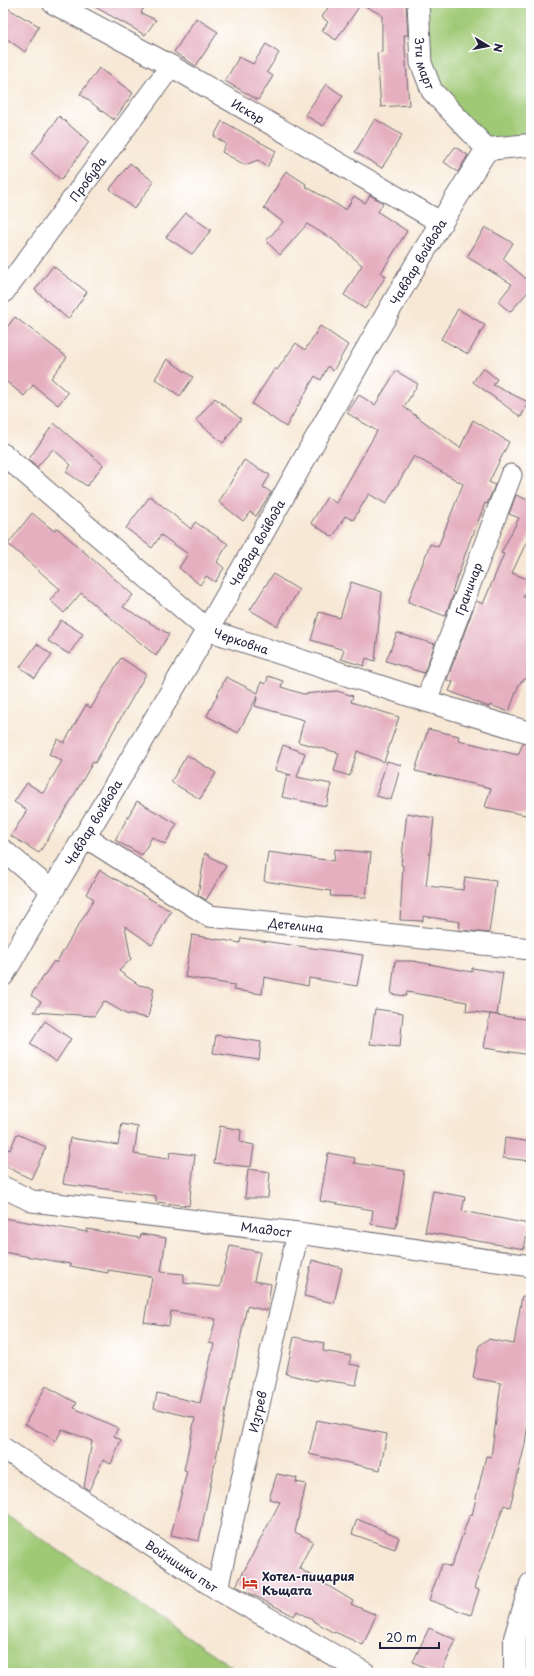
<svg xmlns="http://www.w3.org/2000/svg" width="534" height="1676" font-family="'Playpen Sans',sans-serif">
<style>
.green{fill:#9fc975;stroke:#607658}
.building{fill:#e5afc0}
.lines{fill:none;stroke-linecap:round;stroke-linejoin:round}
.street-casing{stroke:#6d6771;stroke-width:23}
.secondary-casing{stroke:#6d6771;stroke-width:24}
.street{stroke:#fff;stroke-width:21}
.secondary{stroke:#fff;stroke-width:22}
.labels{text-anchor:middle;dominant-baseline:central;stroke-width:3;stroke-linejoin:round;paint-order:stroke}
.street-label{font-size:12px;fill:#22223b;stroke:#fff}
.poi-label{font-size:12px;font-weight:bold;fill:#22223b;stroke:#fff;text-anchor:start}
</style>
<rect width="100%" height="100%" fill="#fff"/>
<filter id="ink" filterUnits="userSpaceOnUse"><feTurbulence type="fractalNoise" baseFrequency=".025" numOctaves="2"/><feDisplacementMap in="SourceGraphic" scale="8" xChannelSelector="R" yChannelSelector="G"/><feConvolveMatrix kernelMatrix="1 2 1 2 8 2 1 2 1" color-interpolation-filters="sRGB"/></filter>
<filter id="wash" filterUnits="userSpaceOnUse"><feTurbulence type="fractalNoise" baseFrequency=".012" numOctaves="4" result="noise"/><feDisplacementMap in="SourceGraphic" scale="16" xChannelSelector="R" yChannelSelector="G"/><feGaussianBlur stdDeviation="0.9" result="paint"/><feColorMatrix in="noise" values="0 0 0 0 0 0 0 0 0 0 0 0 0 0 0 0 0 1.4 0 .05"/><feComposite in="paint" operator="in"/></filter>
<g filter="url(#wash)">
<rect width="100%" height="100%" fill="#f7e8d5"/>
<g class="green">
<path d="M418,3H531V145L487,149L432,91Z"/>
<path d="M3,1513L241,1673H3Z"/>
</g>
<g id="blocks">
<g class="building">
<path d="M88,3H146L141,13L156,20L145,35Z"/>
<path d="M331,3L406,4L408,35H404L409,105L381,107L377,53L382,52V15L361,4L336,40L322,31L328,22L322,17Z"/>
<path d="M3,6L39,26L25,52L3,36Z"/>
<path d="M196,18L218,32L196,66L174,52Z"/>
<path d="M266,44L279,53L267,72L273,76L258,100L225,81L239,57L253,64Z"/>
<path d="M99,68L133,93L114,120L80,94Z"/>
<path d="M326,84L343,96L323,126L305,115Z"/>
<path d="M59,116L89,142L61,180L32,154Z"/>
<path d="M375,119L402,135L382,168L355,152Z"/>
<path d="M222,121L276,151L267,167L258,160L245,165L222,152L226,144L214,136Z"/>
<path d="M455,147L468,155L458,172L444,162Z"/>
<path d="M130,163L154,182L134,209L110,189Z"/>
<path d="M286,171L306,184L305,186L346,210L354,196L365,203L370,195L383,203L378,212L407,231L381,273L386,276L365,309L344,295L362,265L332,239L307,224L280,255L266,241L283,222L264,208Z"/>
<path d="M186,213L211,230L192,254L166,237Z"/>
<path d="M485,227L513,243L503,259L531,283V295L527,293L510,312L498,302L512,284L467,257Z"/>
<path d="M53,266L87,292L68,319L35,290Z"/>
<path d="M458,309L485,325L468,354L441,339Z"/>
<path d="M15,317L67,357L51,378L68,393L58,405L33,385L24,396L3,379V332Z"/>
<path d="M320,326L348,345L333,371L328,366L321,380L315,376L286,427L252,404L275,368L277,370L296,343L305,350Z"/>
<path d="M167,359L193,377L180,396L155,379Z"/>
<path d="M483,368L497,379L493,385L528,402L521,417L473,382Z"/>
<path d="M396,371L418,384L404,407L460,448L473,420L509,442L489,482L495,485L487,504L485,503L473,535H472L452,592L454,593L445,616L408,602L430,544L438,547L463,484L414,456L386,504L369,494L353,520L345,516L333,537L311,523L327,497L336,503L377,431L347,413L359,395L375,405Z"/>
<path d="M215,398L241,419L223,443L196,420Z"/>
<path d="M54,423L103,465L87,486L66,472L71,465L53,449L37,467L28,460Z"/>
<path d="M244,460L270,475L263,487L271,492L256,516L250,512L243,521L219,502Z"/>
<path d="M531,494V532L512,573L530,580L523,597L531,598V674L519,684L509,712L490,705L489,707L449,691L453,682L447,680L476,601L483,604L504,554L501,553L519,518L509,514L516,495L528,500Z"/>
<path d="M150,496L191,529L195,522L228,544L217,562L224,568L215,582L206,576L200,585L179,568L188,554L161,535L152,548L126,528Z"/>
<path d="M32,513L54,531L57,528L133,595L123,607L169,634L156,656L81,593L64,613L50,600L60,589L8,544Z"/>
<path d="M273,574L299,590L277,626L250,610Z"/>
<path d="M351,582L382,592L375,661L366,658L364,666L341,659L344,650L311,640L319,612L340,618Z"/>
<path d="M61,620L83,634L69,654L48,641Z"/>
<path d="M397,633L435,644L424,673L386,661Z"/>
<path d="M37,644L52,655L35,678L20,667Z"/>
<path d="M121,658L146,674L95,763L93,762L65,811L39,853L11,836L27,810L14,802L27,783L43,793L62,761L49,754L58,739L64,743L86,705L91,708Z"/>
<path d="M268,676L283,681L281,687L303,694L337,691L353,696L351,702L399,717L384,762L357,751L350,776L334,771L339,753L298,742L304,720L255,706L258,695L238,733L207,716L226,677L258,693L261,682L266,684Z"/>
<path d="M428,729L459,736L458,740L518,755L523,743L531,745V816L485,807L491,788L415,771Z"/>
<path d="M283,745L305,753L297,777L331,784L326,806L282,797L287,775H291L275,770Z"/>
<path d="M187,755L216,773L200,799L171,782Z"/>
<path d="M387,761L401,765L391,800L376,796Z"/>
<path d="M137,801L177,824L165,844L152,837L142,855L115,840Z"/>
<path d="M407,813L434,818L426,886L463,890L465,877L496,881L489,933L459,930L460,922L423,916V921L400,920L403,865H401Z"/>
<path d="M335,849L371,853L366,897L330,896L331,891L264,881L268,852L334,861Z"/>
<path d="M205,853L226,866L206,900L198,895Z"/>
<path d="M100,870L171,911L152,945L125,926L131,959L119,971L139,985L154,988L148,1018L126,1014L104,1001L94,1016L34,1012L41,1002L31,995L54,961L56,963L94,899L86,894Z"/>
<path d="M192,935L240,943L241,938L363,955L357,986L309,978L308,986L264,977L262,994L234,990V985L185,977Z"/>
<path d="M395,961H413L472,972V968L503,973L497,1015L466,1011L467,1002L407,992L406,996L391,994Z"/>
<path d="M375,1009L403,1013L400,1047L370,1044Z"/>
<path d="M490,1014L531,1020V1055L484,1048Z"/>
<path d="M45,1021L71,1039L56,1062L30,1044Z"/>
<path d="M216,1035L261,1042L259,1060L213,1053Z"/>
<path d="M122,1124L138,1127L134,1154L169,1159L170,1152L195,1155L189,1206L156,1202V1196L91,1187V1188L63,1184L70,1138L118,1145Z"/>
<path d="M220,1126L241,1130L240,1142L254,1145L251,1167L214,1163Z"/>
<path d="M17,1134L46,1147L31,1179L3,1165V1147L10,1150Z"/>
<path d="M505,1138L531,1142V1161L503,1158Z"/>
<path d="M328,1153L355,1158L354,1163L405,1171L396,1228L371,1224L373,1210L320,1201Z"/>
<path d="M248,1169L270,1172L268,1198H245Z"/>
<path d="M433,1191L465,1197L462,1211L529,1224L524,1249L425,1232Z"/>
<path d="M3,1218L87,1232V1229L140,1238L141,1234L166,1238L161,1272L184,1274V1283L220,1287L230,1246L260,1252L254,1281L271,1284L267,1311L247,1306L199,1541L171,1535L187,1471L184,1470L195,1418L154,1408L157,1393L200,1403L214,1344L209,1343L216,1319L171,1311L169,1326L144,1322L152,1277L108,1270V1273L70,1266V1264L3,1252Z"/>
<path d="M312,1260L342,1268L334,1303L304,1296Z"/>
<path d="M522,1296L531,1297V1403L525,1444L510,1507L504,1505L474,1588L479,1590L471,1615L429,1600L442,1564L451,1567L470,1514L472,1515L486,1456L491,1457L501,1383L473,1378L479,1346L488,1339L514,1344Z"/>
<path d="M294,1337L324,1343L323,1351L351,1356L349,1364L360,1366L356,1385L318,1379L317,1381L286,1374Z"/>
<path d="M46,1386L77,1403L74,1408L118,1428L114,1436L121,1440L111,1464L103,1460L89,1490L84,1487L92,1441L62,1429L56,1441L25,1424Z"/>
<path d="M317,1420L387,1434L380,1470L309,1454Z"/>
<path d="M277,1474L297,1478L296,1482L306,1484L295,1532L313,1541L299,1568L353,1601L351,1604L376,1615L363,1645L335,1632L334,1633L297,1611L294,1616L236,1586L280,1502L269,1499Z"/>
<path d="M357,1519L399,1537L395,1549L352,1534Z"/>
<path d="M429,1628L456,1640L441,1673H437L413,1662Z"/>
</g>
</g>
</g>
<g filter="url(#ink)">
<use href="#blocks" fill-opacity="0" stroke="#6d6771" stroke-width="1"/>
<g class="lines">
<g class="street-casing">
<g id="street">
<path id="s1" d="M53,3L171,66L440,222"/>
<path id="s2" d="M418,3L421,63L432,91L487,149"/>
<path id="s3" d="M3,293L171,66"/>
<path id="s4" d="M3,454L208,630L426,701L531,733"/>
<path id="s5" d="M426,701L511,475"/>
<path id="s6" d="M84,836L209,916L531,949"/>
<path d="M3,850L51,890"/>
<path id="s7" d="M3,1187L32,1201L298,1233L531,1266"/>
<path id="s8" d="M3,1448L217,1589L365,1673"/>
<path id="s9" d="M217,1589L298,1233"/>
</g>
</g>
<g class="secondary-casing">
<g id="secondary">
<path id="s10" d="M3,975C70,858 142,744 209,627C301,468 388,304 487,149L531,145"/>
<path d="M515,1673V1638L531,1584"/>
</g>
</g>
<use href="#street" class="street"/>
<use href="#secondary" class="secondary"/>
</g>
</g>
<defs>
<g id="hotel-bare" transform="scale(1.2)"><path d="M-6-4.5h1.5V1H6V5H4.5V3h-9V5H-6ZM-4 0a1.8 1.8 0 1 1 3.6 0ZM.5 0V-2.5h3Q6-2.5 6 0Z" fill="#c8321e" stroke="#fff" stroke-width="2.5" paint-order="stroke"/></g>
</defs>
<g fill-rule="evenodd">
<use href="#hotel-bare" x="250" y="1583"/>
</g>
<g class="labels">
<g class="street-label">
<text stroke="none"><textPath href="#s2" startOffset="61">3ти март</textPath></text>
<text stroke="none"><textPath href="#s1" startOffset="223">Искър</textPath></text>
<text stroke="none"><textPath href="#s3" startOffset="142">Пробуда</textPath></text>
<text stroke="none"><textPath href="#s10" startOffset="825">Чавдар войвода</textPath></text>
<text stroke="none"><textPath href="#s10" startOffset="501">Чавдар войвода</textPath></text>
<text stroke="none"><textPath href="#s5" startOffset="120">Граничар</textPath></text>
<text stroke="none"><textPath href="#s4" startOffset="305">Черковна</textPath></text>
<text stroke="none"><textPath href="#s10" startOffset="177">Чавдар войвода</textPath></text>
<text stroke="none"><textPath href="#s6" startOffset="236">Детелина</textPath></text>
<text stroke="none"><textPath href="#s7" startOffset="268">Младост</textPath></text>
<text stroke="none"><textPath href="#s9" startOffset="182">Изгрев</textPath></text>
<text stroke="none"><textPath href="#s8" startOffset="214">Войнишки път</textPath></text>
</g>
<g class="poi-label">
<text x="262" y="1576">Хотел-пицария<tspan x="262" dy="14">Къщата</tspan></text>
</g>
</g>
<rect width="534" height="1676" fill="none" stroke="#fff" stroke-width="16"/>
<g transform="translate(488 46) rotate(100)" stroke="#ffffff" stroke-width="3" paint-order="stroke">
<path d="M0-3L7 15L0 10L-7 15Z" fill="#22223b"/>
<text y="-6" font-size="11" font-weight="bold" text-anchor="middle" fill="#22223b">N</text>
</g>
<path d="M380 1642v6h59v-6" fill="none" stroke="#22223b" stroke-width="2"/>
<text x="386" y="1642" font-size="12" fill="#22223b" stroke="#ffffff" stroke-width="3" paint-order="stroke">20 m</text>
</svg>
